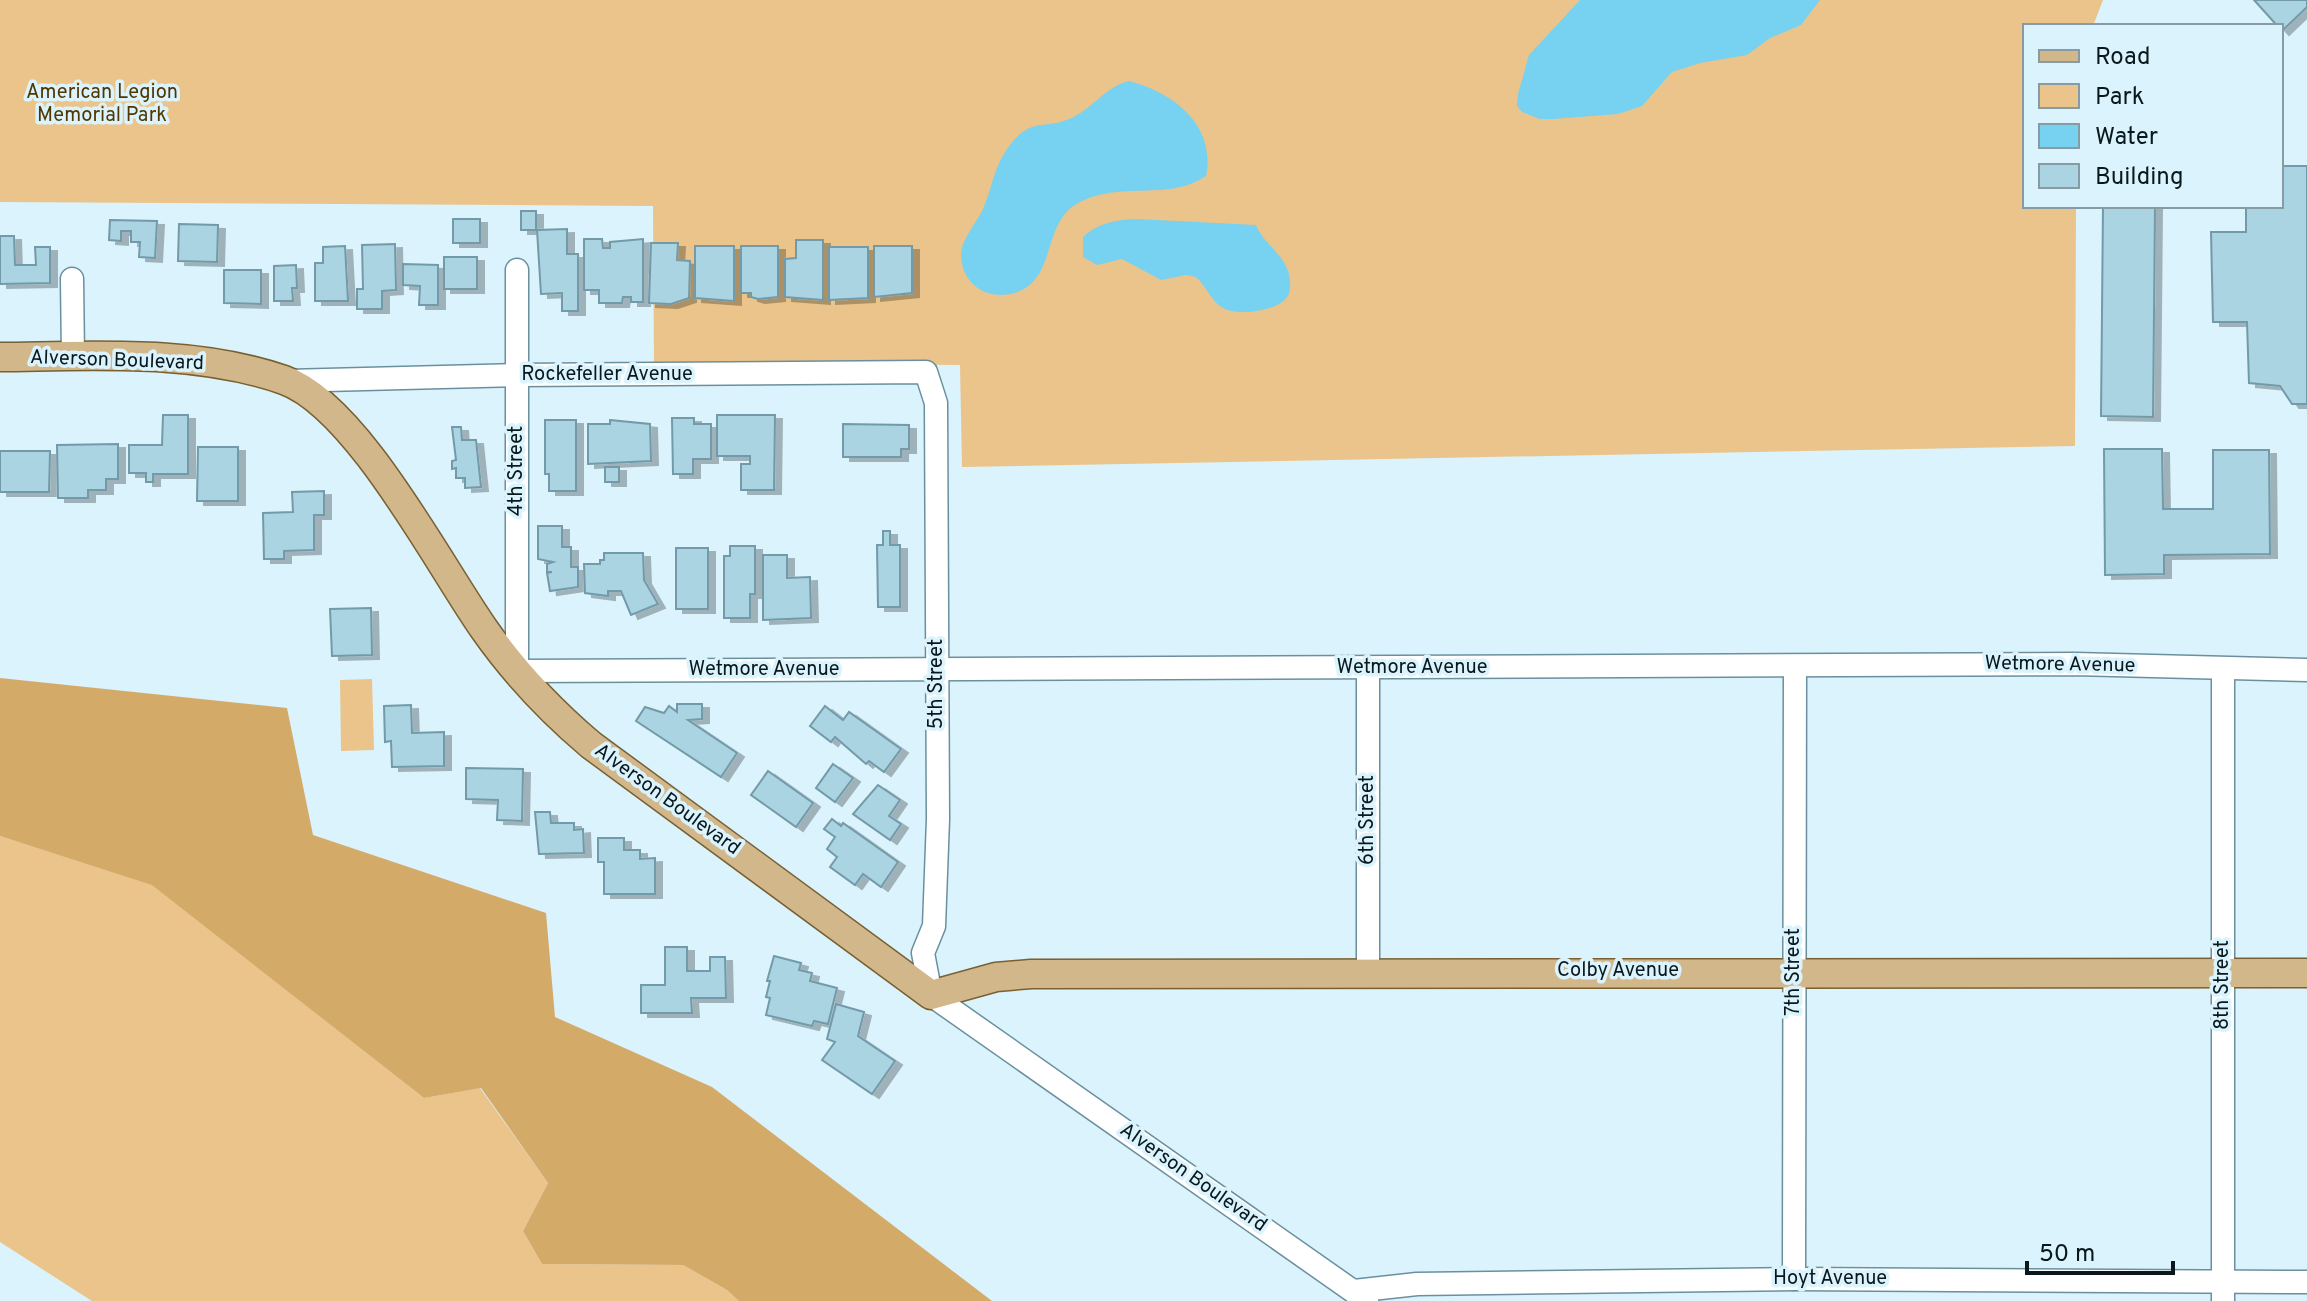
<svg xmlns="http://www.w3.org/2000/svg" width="2307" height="1301" font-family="Overpass,sans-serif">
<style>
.green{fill:#eac48b}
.forest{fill:#d4aa69}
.water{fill:#77d1f0}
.building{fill:#abd4e3;stroke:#739aa8;stroke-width:2;filter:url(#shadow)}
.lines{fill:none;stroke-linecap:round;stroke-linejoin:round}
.minor-casing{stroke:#6a909e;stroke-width:25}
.major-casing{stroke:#786032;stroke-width:31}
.minor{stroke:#fff;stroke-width:22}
.major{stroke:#d2b78b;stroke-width:28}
.labels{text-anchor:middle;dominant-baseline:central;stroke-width:7;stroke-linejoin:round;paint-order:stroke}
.park-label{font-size:20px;fill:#523600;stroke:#daf3fc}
.street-label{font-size:20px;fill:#09181d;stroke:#daf3fc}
</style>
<defs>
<filter id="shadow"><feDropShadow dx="7" dy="4" stdDeviation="0" flood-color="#0004"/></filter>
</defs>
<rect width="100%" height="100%" fill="#daf3fc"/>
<g class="green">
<path d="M0,0H2103L2093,26H2025V206H2076L2075,446L962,467L960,365L654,363L653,206L0,202Z"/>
<path d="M372,679L374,750L341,751L340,680Z"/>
<path d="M0,836L152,884L424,1098L480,1088L548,1183L523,1231L542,1264L683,1265L727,1290L739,1301H92L0,1242Z"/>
</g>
<path class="forest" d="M0,678L287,708L313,835L546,913L555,1017L712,1087L992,1301H739L727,1290L683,1265L542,1264L523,1231L548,1183L481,1088L424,1098L152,885L0,836Z"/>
<g class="water">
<path d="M1580,0H1820L1801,25L1770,38L1747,55L1700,63L1672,72L1642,106L1618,114L1553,119H1540L1522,112L1517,106L1518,94L1529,55Z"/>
<path d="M1129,81C1175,93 1216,126 1206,176C1168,202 1120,180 1078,203C1043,222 1056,275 1020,291C992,303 961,287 961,254C961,241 976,223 982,211C994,185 993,164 1014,140C1034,118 1047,129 1069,119C1092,110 1104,87 1129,81Z"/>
<path d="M1136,219L1256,225C1265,248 1293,257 1290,289C1289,311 1240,316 1225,309C1212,303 1207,287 1196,277L1186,275L1161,280L1122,259L1097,265L1083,257V237C1098,223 1115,220 1136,219Z"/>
</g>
<g class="building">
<path d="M2254,0H2307V7L2282,31Z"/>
<path d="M2281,166H2307V404H2292L2280,386L2249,383L2247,322H2213L2211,232H2246V206H2281Z"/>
<path d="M2103,206H2155L2153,417L2101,416Z"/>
<rect x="521" y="211" width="15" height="19"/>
<rect x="453" y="219" width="27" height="24"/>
<path d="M110,220L157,221L155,258L139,257L140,242H131V231H121V241L109,240Z"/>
<path d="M179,224L218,225L217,262L178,261Z"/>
<path d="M567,229V254H578V311H562V293L541,294L537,230Z"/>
<path d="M0,236H14L15,265H36L35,247H50V283L0,284Z"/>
<path d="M584,239H602L603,248H610V242L643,239V302H631V297H623L622,303H599V290H584Z"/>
<path d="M796,240H823V300L785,297V259L796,258Z"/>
<path d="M651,243H678L677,260L690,261L689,298L671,304L649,303Z"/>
<path d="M395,244L396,290L382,291V309H357V289H363L362,245Z"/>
<path d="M345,246L348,301H315V263H323V247Z"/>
<path d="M695,246H734V301L695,298Z"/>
<path d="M741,246H778V297L758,299L751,297V293H741Z"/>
<path d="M874,246H912V293L874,297Z"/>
<path d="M829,247H868V298L829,300Z"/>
<rect x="444" y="257" width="33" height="32"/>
<path d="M403,264L438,265V305H419L420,286L403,285Z"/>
<path d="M296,265L297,288H292L293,301H274V266Z"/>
<path d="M224,270H261V304L224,303Z"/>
<path d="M163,415H188V474H153V482H146V473H129V445H162Z"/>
<path d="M717,415H775L774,490H741V464H750V456H717Z"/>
<path d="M672,418H694V424H711V459H693V474H673Z"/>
<path d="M545,420H576V491H549V474H545Z"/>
<path d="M610,420L650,424L651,461L588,464V424H610Z"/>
<path d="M843,424L909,425V449H901V457H843Z"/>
<path d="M452,427H461L462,440H476L481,487L465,488V478H456V468L452,469V461L456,460Z"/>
<path d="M118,444V479H106V490H88V498H58L57,445Z"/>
<path d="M198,447H238V501H197Z"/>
<path d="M2104,449H2162L2163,509H2213V450H2269L2270,554L2164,555V574L2105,575Z"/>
<path d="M0,451H50L49,492H0Z"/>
<rect x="605" y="467" width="14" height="15"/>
<path d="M324,491V515H314V550L284,551V559H264L263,513L293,512L292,492Z"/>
<path d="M538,526H562V547H571V567H578V587L550,591L547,573L552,572H547V564L553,562L538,559Z"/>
<path d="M883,531H890V545H900V607H878L877,545H883Z"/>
<path d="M730,546H755V594H750V618H724V556H730Z"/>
<rect x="676" y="548" width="32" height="61"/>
<path d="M604,553H643L644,580L658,604L631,615L621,591H608V596L585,593L584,564H600V560H604Z"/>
<path d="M763,555H787V578L810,577L811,618L763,620Z"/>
<path d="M371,608L372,655L332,656L330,609Z"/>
<path d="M677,704H702V719L688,720L737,753L721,777L636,721L645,707L664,713L669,706L677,712Z"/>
<path d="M411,705L412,733L444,732V766L392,767L391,741L385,742L384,706Z"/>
<path d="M825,706L843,720L849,712L901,749L884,772L869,761L866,764L835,737L831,742L810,726Z"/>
<path d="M833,764L853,778L835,802L816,788Z"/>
<path d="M466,768L523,769L522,821L497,820L498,800L466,799Z"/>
<path d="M768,771L813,803L796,827L751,795Z"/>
<path d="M878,785L900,800L889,816L901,824L890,840L853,814Z"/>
<path d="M535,812H550L551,823H574V830L583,829L584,853L539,854Z"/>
<path d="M832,819L841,826L843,823L898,862L881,887L863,874L855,885L830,867L837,857L827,849L835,837L824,829Z"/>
<path d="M598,838H624V850H640V859L655,858V894H604V862H598Z"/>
<path d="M665,947H687V971H710V957H725L726,998H691L692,1013H641V985H665Z"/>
<path d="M774,956L801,963L799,970L812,973L810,981L837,988L828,1024L814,1021L812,1026L766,1015L770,998L766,997L770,981H767Z"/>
<path d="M836,1004L864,1012L858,1036L895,1061L872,1094L822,1060L835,1042L827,1039Z"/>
</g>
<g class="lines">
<g class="minor-casing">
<g id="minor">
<path d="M517,270V671L2075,664L2307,670"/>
<path d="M72,279L73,357"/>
<path d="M287,381L517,375L926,372L936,403L938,819L934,926L923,953L931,995L1367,1301"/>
<path d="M2223,669V1301"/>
<path d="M1368,971V669"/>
<path d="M1794,1279L1795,666"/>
<path d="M1354,1291L1417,1284L1794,1279L2307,1282"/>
</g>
</g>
<g class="major-casing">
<path id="major" d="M0,357C93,356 195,349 284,380C357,406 439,565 484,629C514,672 551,711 591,745L931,995L996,977L1031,974L2307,973"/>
</g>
<use href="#minor" class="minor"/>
<use href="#major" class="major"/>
</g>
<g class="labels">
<g class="park-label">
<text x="102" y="93">American Legion<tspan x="102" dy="23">Memorial Park</tspan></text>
</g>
<g class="street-label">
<text transform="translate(117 361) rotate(2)">Alverson Boulevard</text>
<text x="607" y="375">Rockefeller Avenue</text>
<text transform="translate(517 471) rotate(-90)">4th Street</text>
<text transform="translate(2060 665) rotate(1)">Wetmore Avenue</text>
<text x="1412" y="668">Wetmore Avenue</text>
<text x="764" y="670">Wetmore Avenue</text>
<text transform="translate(937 684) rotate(-90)">5th Street</text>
<text transform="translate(667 800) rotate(36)">Alverson Boulevard</text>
<text transform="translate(1368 820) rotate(-90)">6th Street</text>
<text x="1618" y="971">Colby Avenue</text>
<text transform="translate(1794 972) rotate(-90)">7th Street</text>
<text transform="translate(2223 985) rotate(-90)">8th Street</text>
<text transform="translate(1193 1178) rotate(35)">Alverson Boulevard</text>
<text x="1830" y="1279">Hoyt Avenue</text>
</g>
</g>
<rect x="2023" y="24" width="260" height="184" fill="#daf3fc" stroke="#869ba3" stroke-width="2"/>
<rect x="2039" y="50" width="40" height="12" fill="#d2b78b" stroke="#869ba3" stroke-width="2"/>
<text x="2095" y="64" font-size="24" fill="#09181d">Road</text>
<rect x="2039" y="84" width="40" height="24" fill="#eac48b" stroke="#869ba3" stroke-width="2"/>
<text x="2095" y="104" font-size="24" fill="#09181d">Park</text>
<rect x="2039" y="124" width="40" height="24" fill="#77d1f0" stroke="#869ba3" stroke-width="2"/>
<text x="2095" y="144" font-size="24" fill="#09181d">Water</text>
<rect x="2039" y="164" width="40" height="24" fill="#abd4e3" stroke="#869ba3" stroke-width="2"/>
<text x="2095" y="184" font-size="24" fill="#09181d">Building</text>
<path d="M2027 1261v12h146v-12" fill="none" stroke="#09181d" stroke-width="4"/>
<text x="2039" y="1261" font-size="24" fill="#09181d" stroke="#daf3fc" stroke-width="6" paint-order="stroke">50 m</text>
</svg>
